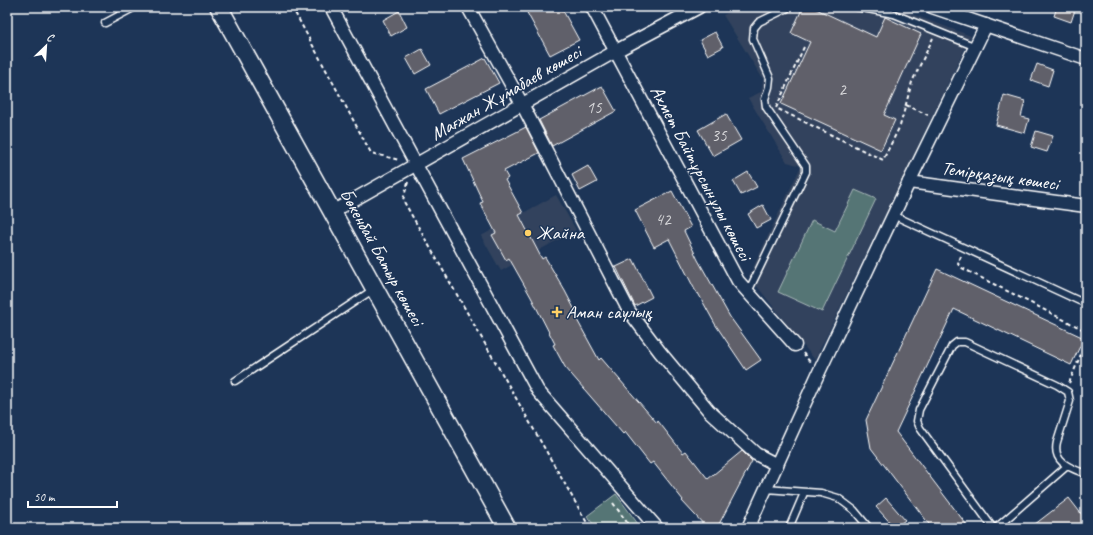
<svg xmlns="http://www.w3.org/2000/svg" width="1093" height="535" font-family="Caveat,sans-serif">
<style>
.built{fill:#31425d}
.green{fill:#557574;stroke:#aababa}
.building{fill:#60606a;stroke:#fff}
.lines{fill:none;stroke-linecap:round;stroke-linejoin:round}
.service-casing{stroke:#fff;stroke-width:9}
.minor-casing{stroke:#fff;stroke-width:15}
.secondary-casing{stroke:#fff;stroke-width:20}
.path{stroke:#fff;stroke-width:2;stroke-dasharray:4 3;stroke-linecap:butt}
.service{stroke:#1d3557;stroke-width:6}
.minor{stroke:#1d3557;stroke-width:12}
.secondary{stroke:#1d3557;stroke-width:17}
.poi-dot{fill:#ffd166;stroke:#1d3557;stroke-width:1.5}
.labels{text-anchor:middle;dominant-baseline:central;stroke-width:3;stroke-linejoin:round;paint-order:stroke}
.number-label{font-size:17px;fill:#d7d7da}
.street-label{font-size:19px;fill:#fff;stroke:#1d3557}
.poi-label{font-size:19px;fill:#fff;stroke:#1d3557;text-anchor:start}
</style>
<rect width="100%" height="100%" fill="#1d3557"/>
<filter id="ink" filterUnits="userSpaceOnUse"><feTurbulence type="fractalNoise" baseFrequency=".025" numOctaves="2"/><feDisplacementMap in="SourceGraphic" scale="8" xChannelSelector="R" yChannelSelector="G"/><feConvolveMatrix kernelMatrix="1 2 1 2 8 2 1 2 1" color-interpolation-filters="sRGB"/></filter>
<g filter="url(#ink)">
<g class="built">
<path d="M744,7H893L971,36L815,360L749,276L801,166L787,162L748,98L761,92L763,79L723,15Z"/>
<path d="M556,195L576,230L501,271L481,236Z"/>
</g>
<g class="green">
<path d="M855,190L876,199L822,312L778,292L812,220L835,231Z"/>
<path d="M616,494L641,528H596L587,516Z"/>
</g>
<g class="building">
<path d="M524,7H561L579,40L550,55Z"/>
<path d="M803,7H812L876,37L885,17L921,34L884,115L895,120L881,150L781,104L810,42L791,33Z"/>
<path d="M1057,7H1076L1071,22L1054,16Z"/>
<path d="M399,11L407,27L391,36L383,20Z"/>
<path d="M715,32L723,47L708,55L700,40Z"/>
<path d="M422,49L431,65L415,74L406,58Z"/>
<path d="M485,58L499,83L439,114L426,89Z"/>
<path d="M1037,64L1053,70L1048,86L1031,80Z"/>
<path d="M602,86L616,111L552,146L539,120Z"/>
<path d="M1004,95L1025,101L1021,117L1029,119L1025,133L996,125Z"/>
<path d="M726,114L741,140L713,156L698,130Z"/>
<path d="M526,127L539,153L504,171L508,178L505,180L523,213L519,215L542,259L545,257L565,291L578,316L576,318L599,360L601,358L657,423L658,421L683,453L686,451L708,479L742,451L752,461L717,528H707L682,501L683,500L653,462L650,464L625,432L623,434L565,367L553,345L555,344L531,297L509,258L506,260L492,235L496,233L480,203L483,202L463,159Z"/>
<path d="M1036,131L1053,136L1047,152L1031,147Z"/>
<path d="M588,166L597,182L580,191L572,175Z"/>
<path d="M748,172L757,187L741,195L733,181Z"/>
<path d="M672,191L691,227L684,231L698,260L730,317L761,360L746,370L715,324L698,293L697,294L669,239L654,247L635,210Z"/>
<path d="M763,205L771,220L756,228L748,214Z"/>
<path d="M633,259L652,297L635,306L616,267Z"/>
<path d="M937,269L1084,338L1071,365L954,309L896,432L969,528H932L871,448L866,420Z"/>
<path d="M886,498L905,520L895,528L876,507Z"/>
<path d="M1069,498L1086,520V522L1079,528H1030Z"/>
</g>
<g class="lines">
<g class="service-casing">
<g id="service">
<path d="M857,7L894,14L976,47"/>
<path d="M105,23L135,7"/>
<path d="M893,215L1086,304"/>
<path d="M748,292L806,172V166L766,107L765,99L769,87L770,78L753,39L754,28L759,22L790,7"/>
<path d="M235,381L374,289"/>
<path d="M766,489L821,493L838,498L854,510L869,528"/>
<path d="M789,528L804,493"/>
<path d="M993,528L920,428L917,421L919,410L952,346L957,342H965L1057,385L1068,392L1070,401L1057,442C1052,463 1071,468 1086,474"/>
<path d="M996,528L1067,466"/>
</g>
</g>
<g class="minor-casing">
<g id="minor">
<path d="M331,7L538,391L657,528"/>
<path d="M468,7L522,104L629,311L660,352L709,411L756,454L777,465"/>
<path d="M592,7L738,281L795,345"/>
<path d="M932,7L1086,59"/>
<path d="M909,182L1086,206"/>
<path d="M332,212L616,51L699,7"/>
<path d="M748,528L819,372L909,182L986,25"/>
</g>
</g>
<g class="secondary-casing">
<path id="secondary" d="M219,7L507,528"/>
</g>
<g class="path">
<path d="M292,7L371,153L399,160"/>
<path d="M804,47L776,108L883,160L900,126L912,82L933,38"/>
<path d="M906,105L928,115"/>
<path d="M408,182L403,200L590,528"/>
<path d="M961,256L958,264L960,267L1086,331"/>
<path d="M803,353L810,362"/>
<path d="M1069,383L1086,342"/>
<path d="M613,503L631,528"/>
</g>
<use href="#service" class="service"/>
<use href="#minor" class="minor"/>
<use href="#secondary" class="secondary"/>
</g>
</g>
<g class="poi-dot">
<circle cx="528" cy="233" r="4"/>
<path d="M555 306h4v4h4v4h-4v4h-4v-4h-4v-4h4z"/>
</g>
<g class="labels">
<g class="number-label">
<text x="842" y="89">2</text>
<text x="594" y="107">15</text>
<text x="719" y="135">35</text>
<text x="663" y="219">42</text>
</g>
<g class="street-label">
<text transform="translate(506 93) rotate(-30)">Мағжан Жұмабаев көшесі</text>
<text transform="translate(701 173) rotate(62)">Ахмет Байтұрсынұлы көшесі</text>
<text transform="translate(1000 176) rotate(8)">Темірқазық көшесі</text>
<text transform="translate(382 257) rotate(61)">Бөкенбай Батыр көшесі</text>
</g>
<g class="poi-label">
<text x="536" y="233">Жайна</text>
<text x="566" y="312">Аман саулық</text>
</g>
</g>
<rect width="1093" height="535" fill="none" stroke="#1d3557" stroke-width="24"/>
<rect x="12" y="12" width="1069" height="511" fill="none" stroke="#fff" stroke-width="1.5" filter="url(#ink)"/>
<g transform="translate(46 46) rotate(25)" stroke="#1d3557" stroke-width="3" paint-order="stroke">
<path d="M0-3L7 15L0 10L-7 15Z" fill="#ffffff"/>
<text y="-6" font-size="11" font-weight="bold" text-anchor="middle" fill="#ffffff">С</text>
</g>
<path d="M28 501v6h89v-6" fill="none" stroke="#ffffff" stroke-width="2"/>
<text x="34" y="501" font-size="12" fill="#ffffff" stroke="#1d3557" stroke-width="3" paint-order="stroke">50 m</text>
</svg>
